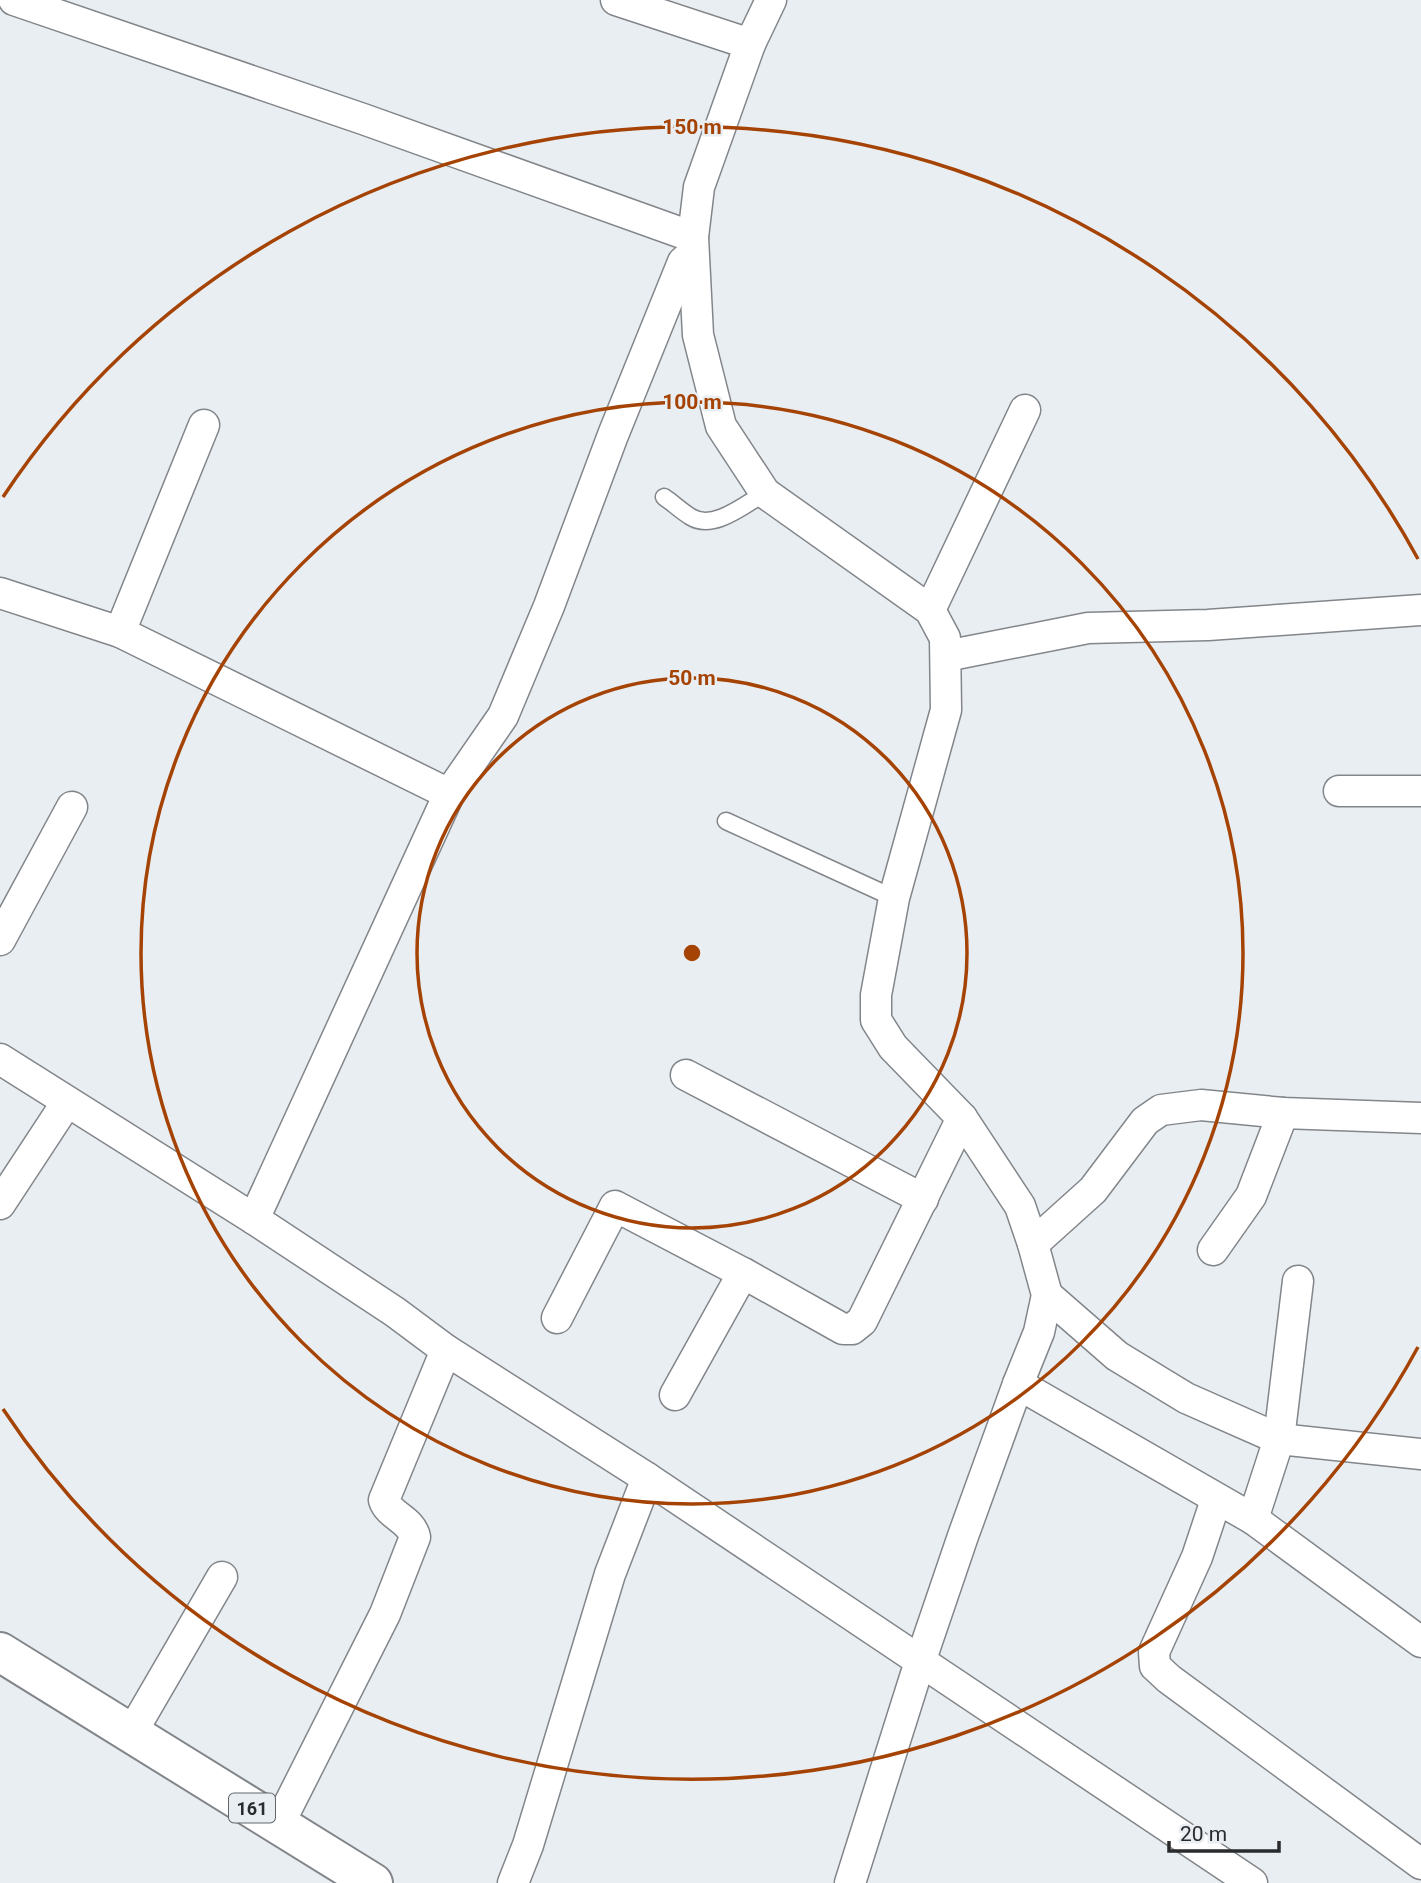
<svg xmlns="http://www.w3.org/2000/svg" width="1421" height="1883" font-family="Roboto,sans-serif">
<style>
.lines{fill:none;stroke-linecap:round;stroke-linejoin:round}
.lane-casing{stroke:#82868a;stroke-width:19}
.street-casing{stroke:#82868a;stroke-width:33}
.primary-casing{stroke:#82868a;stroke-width:42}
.lane{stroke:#fff;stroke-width:16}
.street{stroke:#fff;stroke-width:30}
.primary{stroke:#fff;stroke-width:38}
.ring{fill:none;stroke:#a54304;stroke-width:3.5}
.labels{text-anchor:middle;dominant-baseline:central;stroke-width:5;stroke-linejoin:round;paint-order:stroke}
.shield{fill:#e9eef3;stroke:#636668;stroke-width:2}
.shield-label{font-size:18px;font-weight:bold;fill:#292b2d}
.centre{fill:#a54304;stroke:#e9eef3;stroke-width:3.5}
.ring-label{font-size:21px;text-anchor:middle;font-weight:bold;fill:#a54304;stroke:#e9eef3;stroke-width:5;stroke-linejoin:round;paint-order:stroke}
</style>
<rect width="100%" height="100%" fill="#e9eef3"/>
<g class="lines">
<g class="lane-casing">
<g id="lane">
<path d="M664,497C673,503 681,511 691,517C714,531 745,504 765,493"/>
<path d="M726,821L894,898"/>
</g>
</g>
<g class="street-casing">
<g id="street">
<path d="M14,0L363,119L693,237"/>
<path d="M616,0L750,44"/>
<path d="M771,0L750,44L699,187L693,237L698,335L721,426L765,493L930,610L945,638L946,710L894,898L876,995V1020L893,1047L962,1118L1020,1206L1033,1244L1047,1295L1039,1332L1018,1384L963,1536L916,1674L850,1883"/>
<path d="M0,593L120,632L449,794"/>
<path d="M930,610L1025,410"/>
<path d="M120,632L204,425"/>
<path d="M946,656L1088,628L1208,625L1421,610"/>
<path d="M1339,791H1421"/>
<path d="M0,940L72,807"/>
<path d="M0,1059L254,1219L395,1312L446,1350L647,1478L1252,1883"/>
<path d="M686,1075L923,1199"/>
<path d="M0,1204L67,1102"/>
<path d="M254,1219L449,794L503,716L549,606L613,435L683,262L692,254"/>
<path d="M1033,1244L1093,1190L1145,1121L1161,1110L1201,1105L1283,1113L1421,1118"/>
<path d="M1213,1250L1251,1196L1283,1113"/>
<path d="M1047,1295L1117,1356L1186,1398L1279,1439L1421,1454"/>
<path d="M557,1318L615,1206L743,1273L843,1329H852L862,1321L962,1118"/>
<path d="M1018,1384L1253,1519L1421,1642"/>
<path d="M675,1395L743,1273"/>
<path d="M1216,1500L1197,1557L1154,1652L1155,1666L1169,1679L1421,1864"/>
<path d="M1253,1519L1279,1439L1298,1281"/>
<path d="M132,1732L222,1577"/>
<path d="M279,1824L385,1614L415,1537C411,1519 389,1516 384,1500L446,1350"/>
<path d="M513,1883L528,1845L610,1574L647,1478"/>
</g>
</g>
<g class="primary-casing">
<path id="primary" d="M0,1652L373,1883"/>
</g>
<use href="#lane" class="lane"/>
<use href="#street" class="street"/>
<use href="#primary" class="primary"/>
</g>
<g class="ring">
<circle cx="692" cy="953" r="275"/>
<circle cx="692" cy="953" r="551"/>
<path d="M1418 1347A826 826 0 0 1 3 1409M3 497A826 826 0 0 1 1418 559"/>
</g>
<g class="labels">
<rect class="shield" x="229" y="1793.5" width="46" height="29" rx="5"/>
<g class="shield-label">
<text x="252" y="1808">161</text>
</g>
</g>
<circle cx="692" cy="953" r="10" class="centre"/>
<g class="ring-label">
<text x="692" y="134">150 m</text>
<text x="692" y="409">100 m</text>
<text x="692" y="685">50 m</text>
</g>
<path d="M1169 1841v10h110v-10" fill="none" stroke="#292b2d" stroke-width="3.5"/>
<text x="1180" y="1841" font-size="21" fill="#292b2d" stroke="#e9eef3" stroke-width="5" paint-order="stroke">20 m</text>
</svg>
